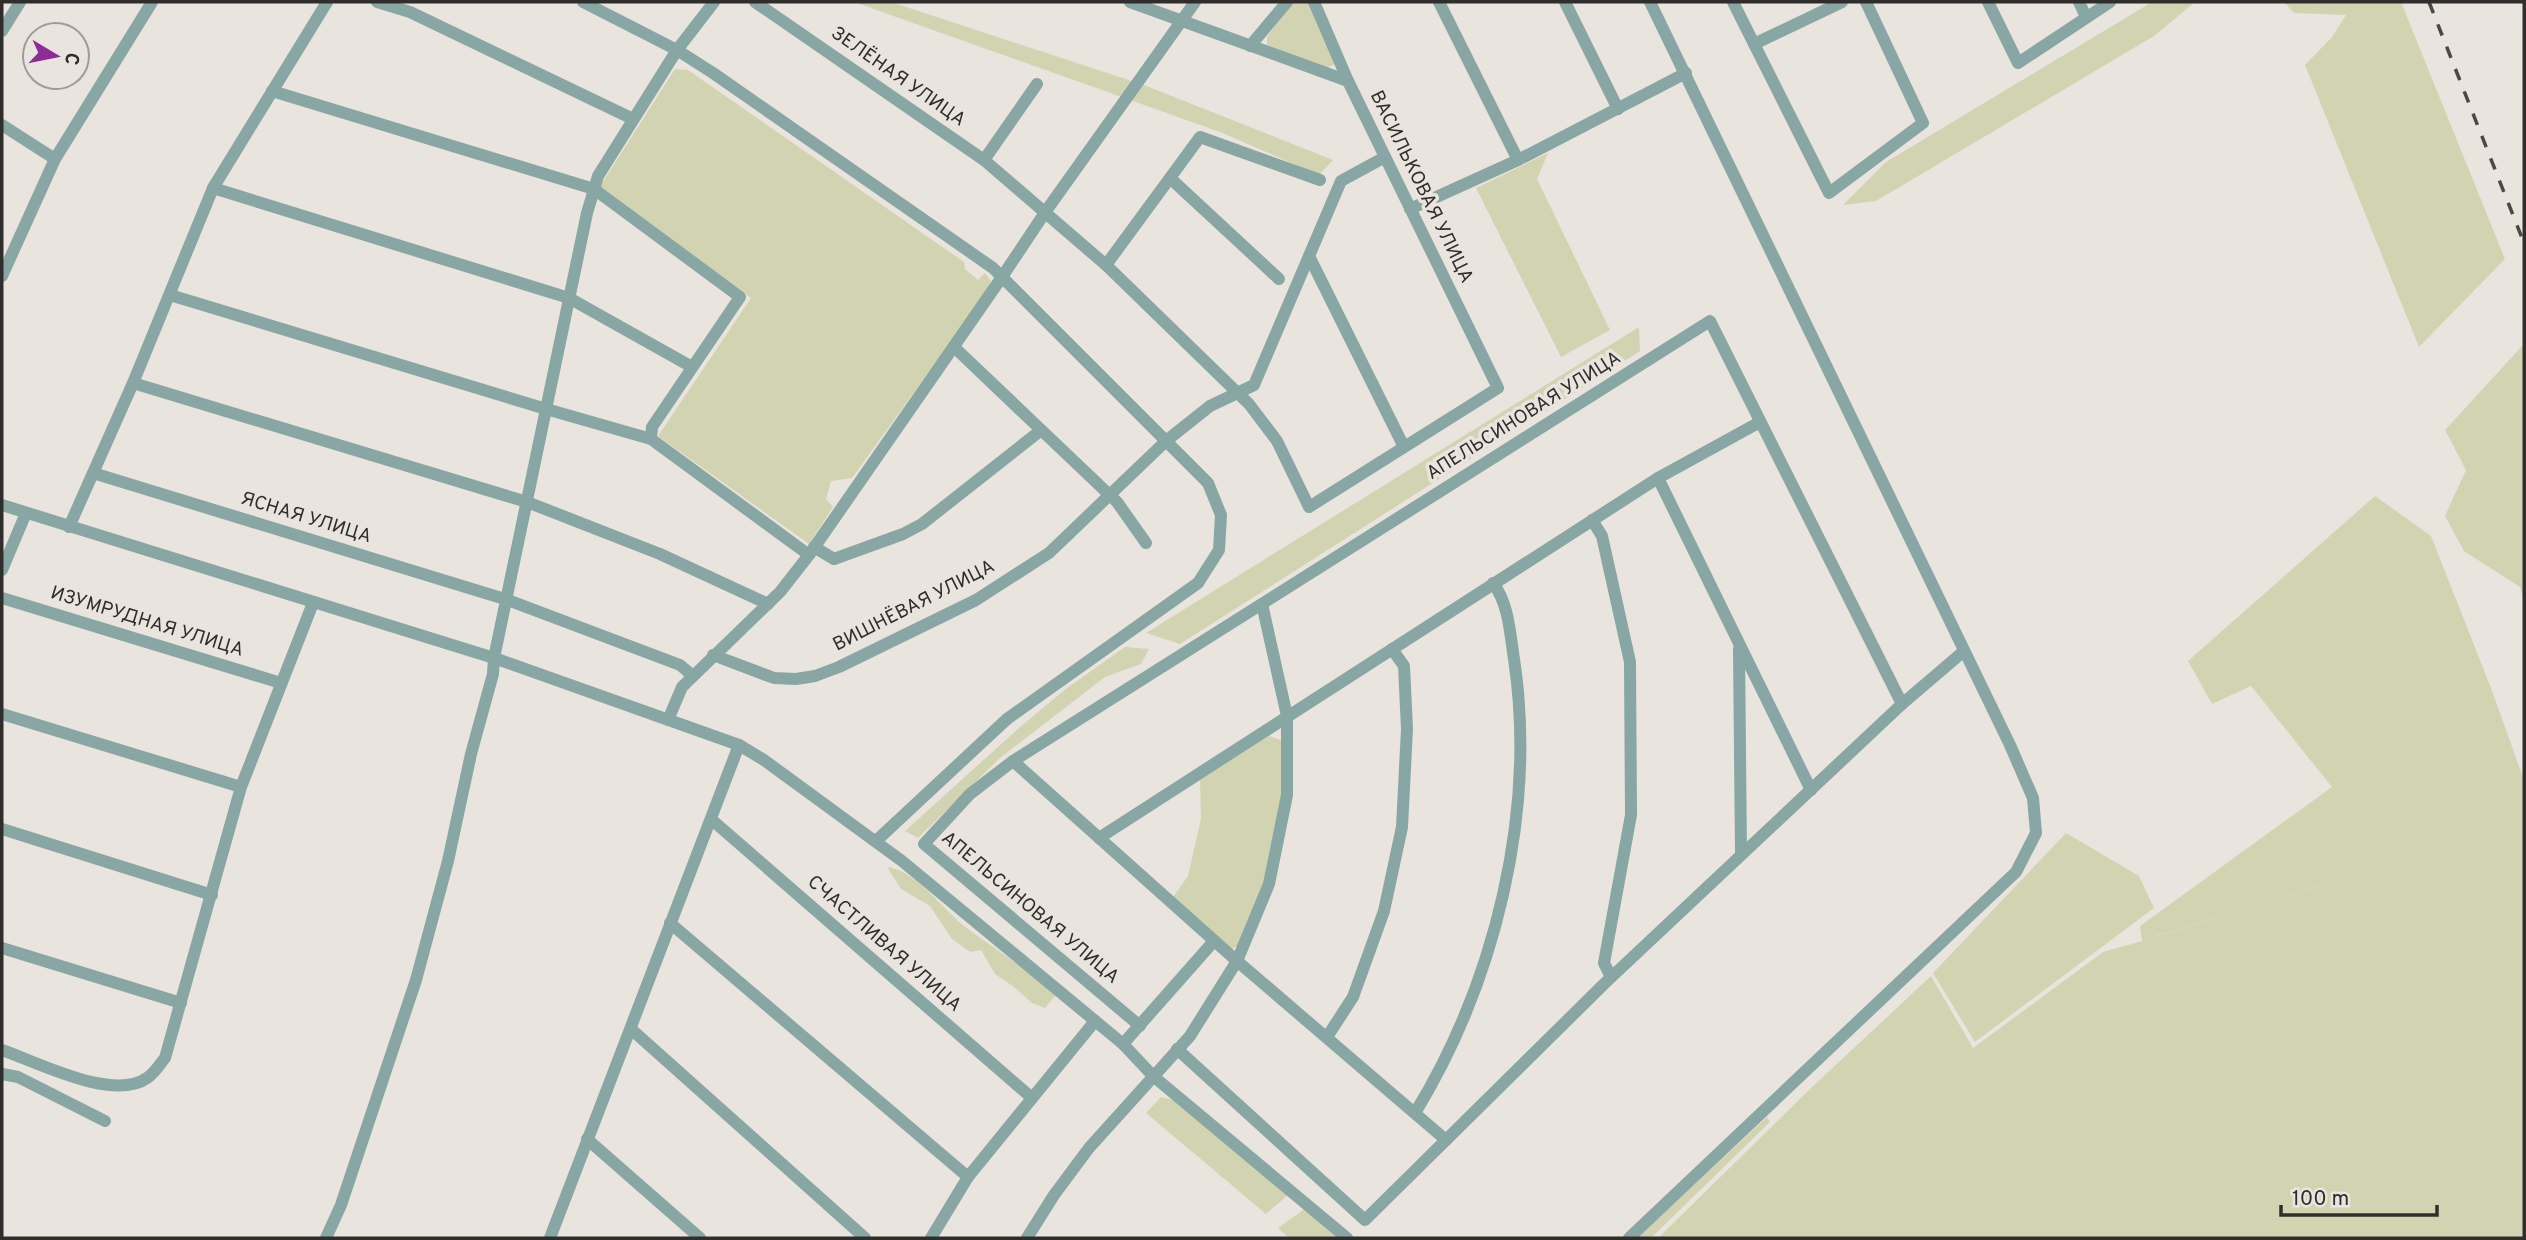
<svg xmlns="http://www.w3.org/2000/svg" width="2526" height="1240" font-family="Overpass,sans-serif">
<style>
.green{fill:#d2d4b1;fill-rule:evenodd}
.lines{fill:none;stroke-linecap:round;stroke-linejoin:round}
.minor{stroke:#88a6a3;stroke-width:12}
.rail{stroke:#4b4946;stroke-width:3.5;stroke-dasharray:12 12;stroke-linecap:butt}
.labels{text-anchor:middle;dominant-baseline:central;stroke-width:7;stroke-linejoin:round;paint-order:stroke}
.street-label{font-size:19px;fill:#302e2c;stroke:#eae4df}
</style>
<rect width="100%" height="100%" fill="#eae4df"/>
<g class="green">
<path d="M854,2H891L1144,85L1333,160L1319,175L1220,132Z"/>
<path d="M1292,2H1309L1336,56L1334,65L1326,68L1267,45V37Z"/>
<path d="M2152,2H2195L2154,36L1876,201L1843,205L1886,162Z"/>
<path d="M2284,2H2401L2505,259L2419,347L2305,65L2332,37L2346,15L2294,13Z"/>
<path d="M675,69L688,70L964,262L965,269L978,280L985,273L991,281L986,293L852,478L831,481L826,499L833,507L809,544L658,436L751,298L600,186Z"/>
<path d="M1548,153L1537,179L1610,330L1561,357L1476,188Z"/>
<path d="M1639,327L1640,351L1180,644L1146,633Z"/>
<path d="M2524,344V600L2520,587L2464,551L2445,516L2466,470L2445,430Z"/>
<path d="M2375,496L2431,536L2491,688L2524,780V1238H1658L1811,1088L1931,976L1973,1048L2103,952L2142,941L2140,926L2332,787L2251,686L2212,704L2188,661ZM2363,872L2156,936H2157Z"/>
<path d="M1125,647L1149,649L1141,664L1105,677L1000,758L918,838L905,831L1020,727L1067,688Z"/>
<path d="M1269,736L1283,741L1284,785L1273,857L1241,944L1230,950L1171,900L1188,876L1201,819L1200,780Z"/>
<path d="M2066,833L2139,876L2154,908L1975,1042L1933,973Z"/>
<path d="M887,867C915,870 943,909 964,926C995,949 1026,970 1058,992L1045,1008L1032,1003L1014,987L995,974L981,950L970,952L952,939L930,906L901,889Z"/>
<path d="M1161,1097L1187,1103L1289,1194L1266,1214L1146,1113Z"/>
<path d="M1767,1117L1770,1122L1651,1238H1637Z"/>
<path d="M1306,1208L1343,1238H1289L1278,1228Z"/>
</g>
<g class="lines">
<g class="minor">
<path d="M377,2L410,12L633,119"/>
<path d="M583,2L677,50L713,73L993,268L1208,483L1221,515L1219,550L1198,583L1007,719L876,841"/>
<path d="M755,2L984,160L1106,265L1249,404L1277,441L1309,507L1498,388L1348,81L1314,2"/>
<path d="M1130,2L1348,81"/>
<path d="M1439,2L1518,160"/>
<path d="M1565,2L1618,109"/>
<path d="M1733,2L1829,193L1923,123L1866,2"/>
<path d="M1988,2L2018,63L2110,2"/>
<path d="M2079,2L2086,17"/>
<path d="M2,31L20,2"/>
<path d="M1754,44L1842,2"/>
<path d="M1250,46L1287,2"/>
<path d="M272,91L594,189L740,297L652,427L651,439"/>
<path d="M2,125L55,159"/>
<path d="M984,160L1037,84"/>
<path d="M1170,178L1279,279"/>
<path d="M213,188L569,298L692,367"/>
<path d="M1410,209L1518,160L1686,73"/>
<path d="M1309,256L1404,447"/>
<path d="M1106,265L1200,137L1320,180"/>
<path d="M2,276L55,159L152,2"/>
<path d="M170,295L546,409L651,439L809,555L1002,277L1046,211L1195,2"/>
<path d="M954,347L1117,502L1146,543"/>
<path d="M133,383L527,502L660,554L768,604"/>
<path d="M93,473L508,600L680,665L693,676"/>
<path d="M1658,478L1811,790"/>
<path d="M2,505L494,658L739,745L764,760L902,861L1123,1044L1153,1076L1347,1238"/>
<path d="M1592,520L1602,536L1630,662L1631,815L1604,963L1611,977"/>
<path d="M69,527L133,383L213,188L327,2"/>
<path d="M814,547L834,559L903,534L922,524L1040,431"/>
<path d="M2,570L26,513"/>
<path d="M2,598L281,683"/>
<path d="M1739,649L1741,855"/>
<path d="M713,655L774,678L796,679L815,676L839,667L976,600L1049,553L1166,441L1210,406L1254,385L1341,181L1385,157"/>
<path d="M1902,704L1964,651"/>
<path d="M2,714L241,787"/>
<path d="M668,720L682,687L780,592L809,555"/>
<path d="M1013,761L1237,961L1446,1140"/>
<path d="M712,820L1032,1098"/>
<path d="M2,829L212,895"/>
<path d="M1099,838L1658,478L1760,422"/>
<path d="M670,923L968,1177"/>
<path d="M2,948L181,1003"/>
<path d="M1140,1026L924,844L970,794L1013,761L1710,321L1902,704L1604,984L1365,1220L1177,1049"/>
<path d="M631,1029L865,1238"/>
<path d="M1327,1037L1353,997L1384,911L1402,827L1407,729L1404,666L1392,649"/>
<path d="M1123,1044L1214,941"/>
<path d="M2,1050C37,1062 113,1102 147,1078C154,1074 160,1064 165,1058L241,787L313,603"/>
<path d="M2,1074L18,1077L105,1121"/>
<path d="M1415,1113C1495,982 1537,812 1514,659C1510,634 1509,604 1493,583"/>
<path d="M587,1139L700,1238"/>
<path d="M326,1238L341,1205L416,980L448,861L471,754L493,674L494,658L587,213L598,176L677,50L714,2"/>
<path d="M550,1238L739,745"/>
<path d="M931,1238L968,1177L1095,1021"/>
<path d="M1027,1238L1054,1195L1089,1148L1190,1036L1237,961L1269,884L1287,795V716L1262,604"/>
<path d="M1629,1238L2016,872L2036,833L2033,798L2010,745L1650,2"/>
</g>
<path class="rail" d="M2429,2L2524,243"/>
</g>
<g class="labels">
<g class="street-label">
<text transform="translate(898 77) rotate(35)">ЗЕЛЁНАЯ УЛИЦА</text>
<text transform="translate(1421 187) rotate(64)">ВАСИЛЬКОВАЯ УЛИЦА</text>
<text transform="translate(1524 416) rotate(-32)">АПЕЛЬСИНОВАЯ УЛИЦА</text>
<text transform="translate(306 518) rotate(17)">ЯСНАЯ УЛИЦА</text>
<text transform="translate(914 606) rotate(-27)">ВИШНЁВАЯ УЛИЦА</text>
<text transform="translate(147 622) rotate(17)">ИЗУМРУДНАЯ УЛИЦА</text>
<text transform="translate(1030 908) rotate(40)">АПЕЛЬСИНОВАЯ УЛИЦА</text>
<text transform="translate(884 944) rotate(41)">СЧАСТЛИВАЯ УЛИЦА</text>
</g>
</g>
<rect width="2526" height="1240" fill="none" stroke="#302e2c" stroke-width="7"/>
<g transform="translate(56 56) rotate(100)"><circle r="33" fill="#eae4df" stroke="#a09b97" stroke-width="2"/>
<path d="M0-5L12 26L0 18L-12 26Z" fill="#8d2c95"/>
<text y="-10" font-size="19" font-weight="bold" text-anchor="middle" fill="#302e2c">С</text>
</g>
<path d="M2281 1205v10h156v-10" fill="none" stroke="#302e2c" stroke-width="3.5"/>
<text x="2292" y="1205" font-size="21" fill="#302e2c" stroke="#eae4df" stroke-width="5" paint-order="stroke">100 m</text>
</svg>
